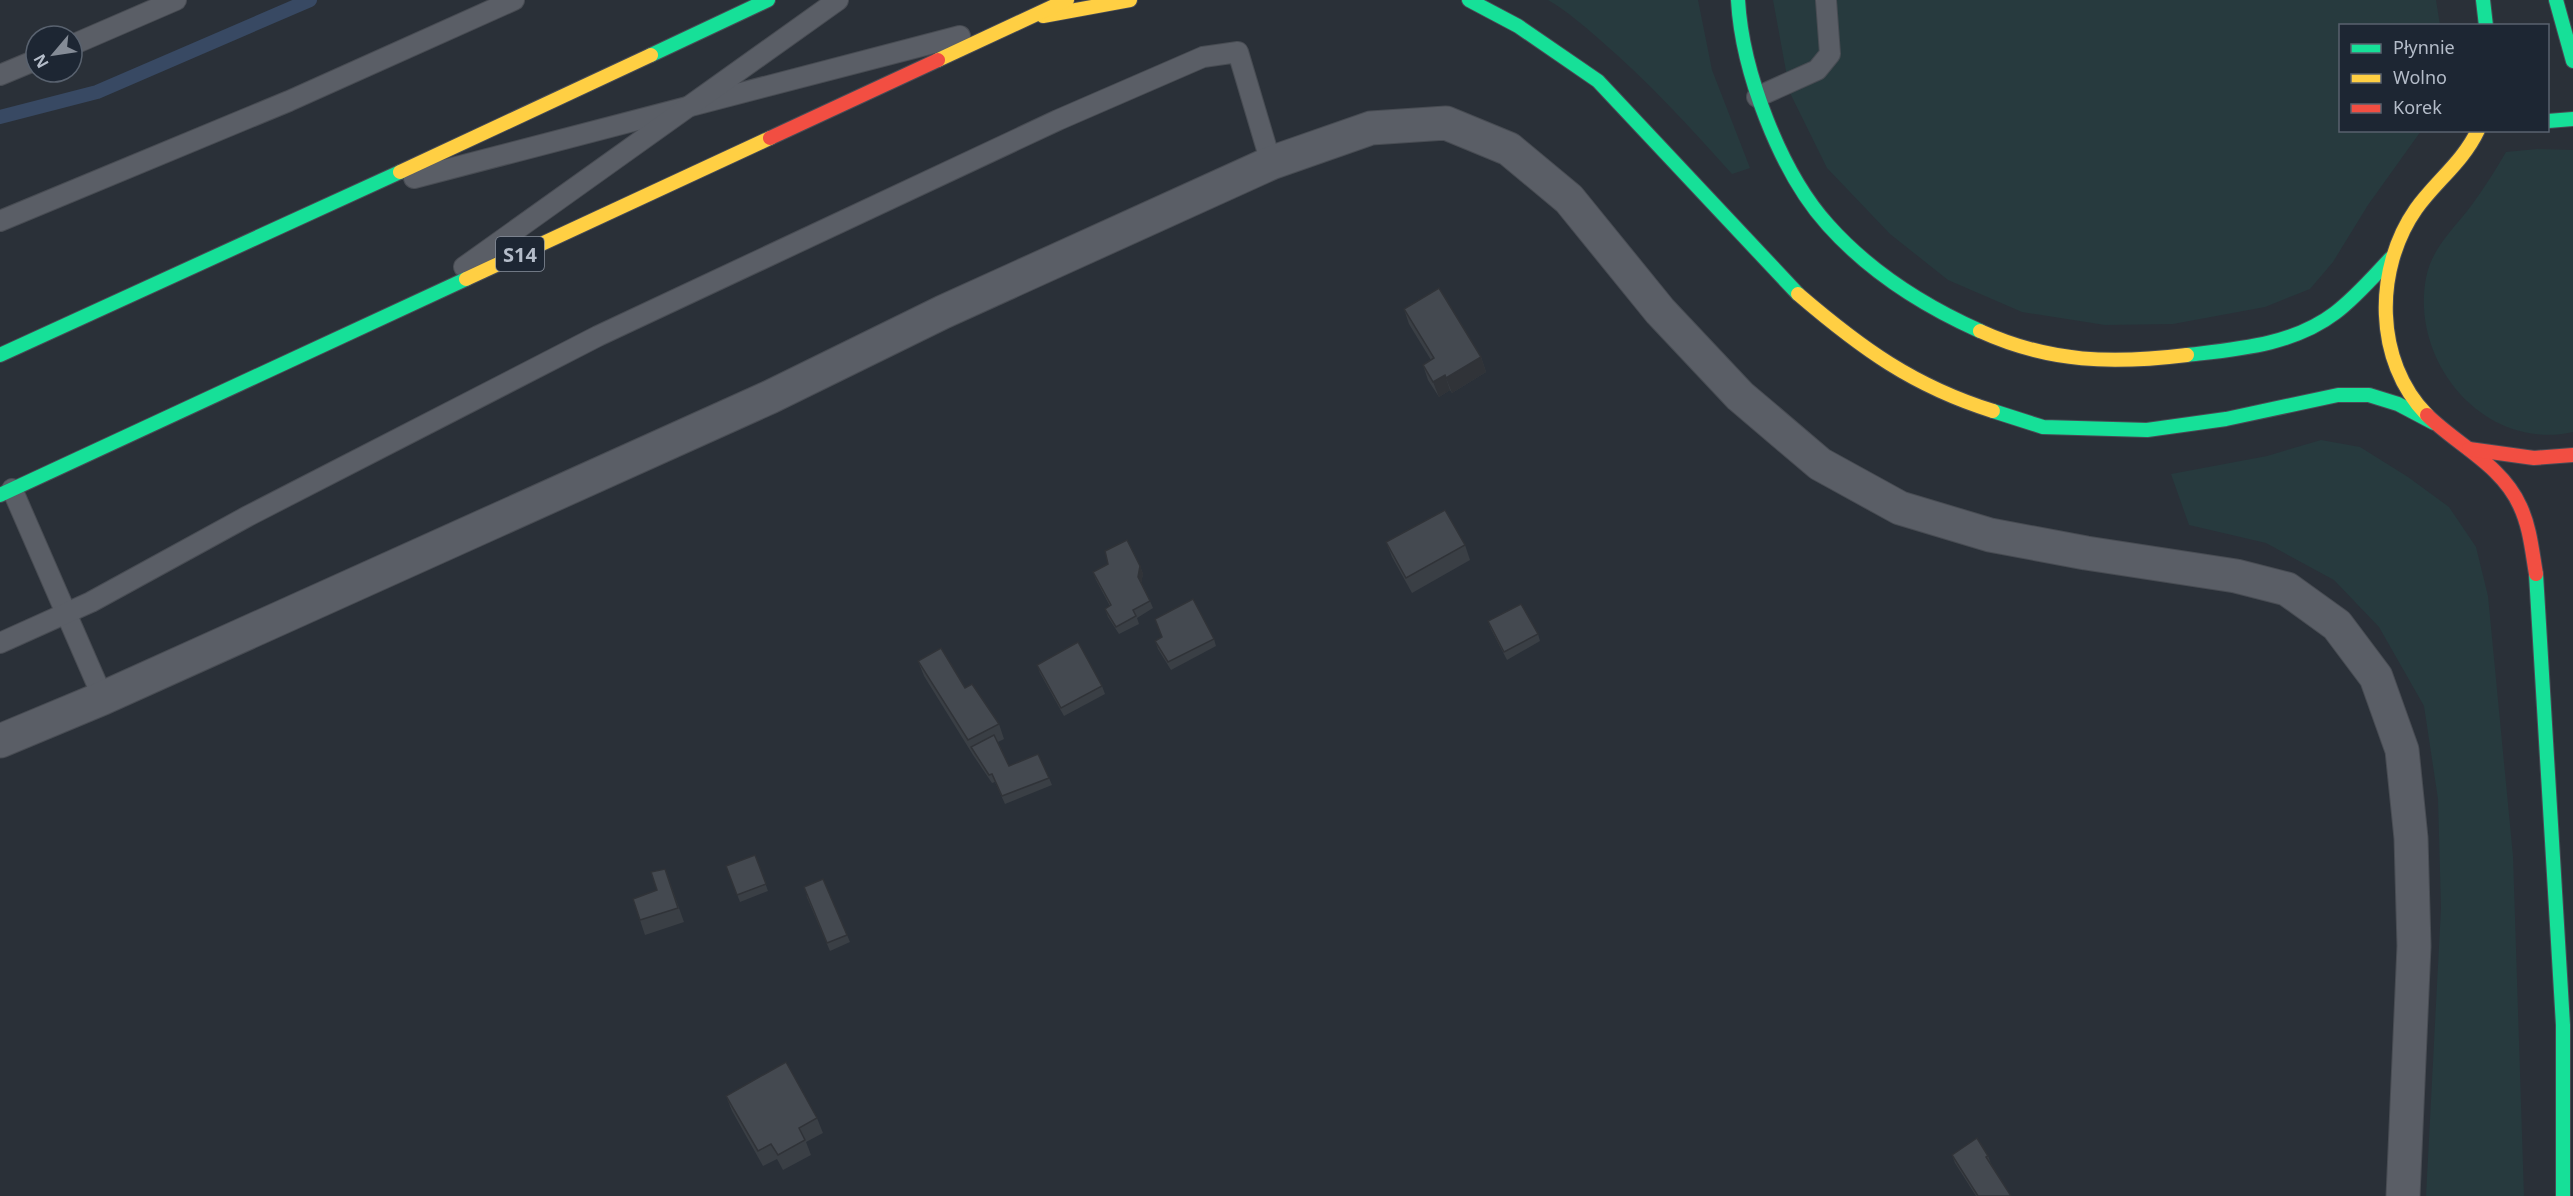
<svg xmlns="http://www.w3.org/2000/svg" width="2573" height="1196" font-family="'Noto Sans',sans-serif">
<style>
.green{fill:#273a3e}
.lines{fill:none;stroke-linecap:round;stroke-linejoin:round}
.stream{stroke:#384963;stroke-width:14}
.lane-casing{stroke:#484c53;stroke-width:22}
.street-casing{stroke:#484c53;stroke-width:35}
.fast-casing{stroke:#484c55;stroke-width:16}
.slow-casing{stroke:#484c55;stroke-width:16}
.jam-casing{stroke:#484c55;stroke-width:16}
.lane{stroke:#5a5e66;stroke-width:20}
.street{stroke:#5a5e66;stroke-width:33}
.fast{stroke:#16e098;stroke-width:14}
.slow{stroke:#ffcf43;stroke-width:14}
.jam{stroke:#f24e42;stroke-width:14}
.wall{fill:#3a3f45}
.shaded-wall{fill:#303338}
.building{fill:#444950;stroke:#303338;stroke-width:1.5}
.labels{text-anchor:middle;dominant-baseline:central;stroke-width:6;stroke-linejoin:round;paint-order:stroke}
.shield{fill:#1d2633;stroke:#878f9c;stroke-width:1.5}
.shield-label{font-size:20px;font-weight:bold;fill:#b4bcc9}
</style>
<rect width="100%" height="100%" fill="#2a3038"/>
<g class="green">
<path d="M1548,0H1698L1712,70L1750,168L1732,174C1690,127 1648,81 1599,39C1583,25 1567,11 1548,0Z"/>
<path d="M1773,0H2436L2440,25L2340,26V130L2421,131L2368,205L2333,262L2310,289L2265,307L2173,324L2105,325L2022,312L1948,280L1890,234L1827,168L1790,93Z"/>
<path d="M2537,149L2573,150V432C2485,452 2410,363 2426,278C2432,247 2454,229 2471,206C2484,188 2495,171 2506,152Z"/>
<path d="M2321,440L2360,447L2408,477L2449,507L2476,547L2488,596L2513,856L2524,1196H2426L2441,908L2438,799L2424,706L2379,627L2334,580L2266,543L2189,525L2171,474L2267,456Z"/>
</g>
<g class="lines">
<path class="stream" d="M0,117L97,92L310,0"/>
<g class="lane-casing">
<g id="lane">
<path d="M72,45L176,0"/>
<path d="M0,75L36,60"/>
<path d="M1757,97L1817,70L1830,54L1826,0"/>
<path d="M414,178L960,36"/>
<path d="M0,221L289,101L514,0"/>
<path d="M464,267L838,0"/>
<path d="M12,489L103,698"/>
<path d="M0,643L91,602L248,516L598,336L1058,120L1203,57L1238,52L1271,163"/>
</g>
</g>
<g class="street-casing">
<path id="street" d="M0,741L103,698L770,397L943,312L1271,163L1371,128L1446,123L1509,149L1569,199L1660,311L1740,396L1820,464L1900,508L1990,535L2086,553L2236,576L2287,589L2337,625L2376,677L2402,750L2411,838L2414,946L2403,1196"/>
</g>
<g class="fast-casing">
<g id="fast">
<path d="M1469,0L1518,26L1598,81L1798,294"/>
<path d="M1738,0C1742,71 1780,172 1828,225C1870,272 1924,306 1980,331"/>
<path d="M2483,0L2486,26"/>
<path d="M2556,0L2573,61"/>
<path d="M651,55L768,0"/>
<path d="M2548,121L2573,119"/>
<path d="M0,355L400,172"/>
<path d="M2187,355C2238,349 2293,345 2335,313C2356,297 2373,277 2391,258"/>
<path d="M1993,411L2043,427L2147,430L2226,419L2338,395H2369L2398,404L2434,423"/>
<path d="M0,495L466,279"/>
<path d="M2536,574L2563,1025V1196"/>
</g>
</g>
<g class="slow-casing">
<g id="slow">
<path d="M1043,16L1130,0"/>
<path d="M938,60L1067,0"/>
<path d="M400,172L651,55"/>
<path d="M466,279L770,138"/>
<path d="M1798,294C1861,348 1913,386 1993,411"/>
<path d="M1980,331C2050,363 2113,364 2187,355"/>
<path d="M2427,415C2374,361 2374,269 2416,209C2436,181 2463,162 2478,130"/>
</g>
</g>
<g class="jam-casing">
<g id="jam">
<path d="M770,138L938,60"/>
<path d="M2427,415C2457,445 2502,465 2520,506C2530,527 2532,551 2536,574"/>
<path d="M2469,449L2534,458L2573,455"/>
</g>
</g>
<use href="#lane" class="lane"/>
<use href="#street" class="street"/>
<use href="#fast" class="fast"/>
<use href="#slow" class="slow"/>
<use href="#jam" class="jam"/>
</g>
<g class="wall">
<path d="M1404,309L1481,357L1486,372L1452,393L1450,390L1439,397L1428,380L1423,365L1431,360L1409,324Z"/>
<path d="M1386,542L1465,545L1470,560L1412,593L1392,557Z"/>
<path d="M1140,566L1143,574L1141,583L1150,601L1153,608L1137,618L1139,624L1119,634L1108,617L1105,609L1110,606L1096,580L1093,572Z"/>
<path d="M1488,621L1538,634L1540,641L1507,660L1491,629Z"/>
<path d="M1214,639L1216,646L1171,670L1158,649L1155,641Z"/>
<path d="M918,661L965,688L999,724L1004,739L998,742L1009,766L1049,778L1052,785L1005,804L995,782L992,783L973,755L924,676Z"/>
<path d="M1037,665L1102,686L1105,694L1064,716L1040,673Z"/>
<path d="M755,855L768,891L740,902L726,866Z"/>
<path d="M665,869L684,922L645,935L640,920L657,890Z"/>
<path d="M806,895L847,935L850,942L830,951Z"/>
<path d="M726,1096L817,1118L823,1133L806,1142L811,1155L783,1170L777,1159L763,1166L732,1111Z"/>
<path d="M1952,1155L1988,1156L1991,1164L2011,1196H1976L1955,1163Z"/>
</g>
<g class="shaded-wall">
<path d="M1481,357L1486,372L1452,393L1446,378Z"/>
<path d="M1445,375L1450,390L1439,397L1433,382Z"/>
<path d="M1140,566L1143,574L1141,584L1138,577Z"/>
</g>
<g class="building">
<path d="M1439,288L1481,357L1446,378L1445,375L1433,382L1423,365L1434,358L1404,309Z"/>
<path d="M1445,510L1465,545L1406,578L1386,542Z"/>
<path d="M1127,540L1140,566L1138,577L1150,601L1133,610L1136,616L1116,627L1105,609L1111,605L1093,572L1108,564L1105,551Z"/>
<path d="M1193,599L1214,639L1168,662L1155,641L1162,637L1155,619Z"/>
<path d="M1521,604L1538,634L1504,652L1488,621Z"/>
<path d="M1078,642L1102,686L1061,708L1037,665Z"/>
<path d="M941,648L965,688L972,684L999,724L968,740L918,661Z"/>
<path d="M994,735L1009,766L1038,754L1049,778L1002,796L992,774L989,775L971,747Z"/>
<path d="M755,855L766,884L737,895L726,866Z"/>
<path d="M665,869L678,908L640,920L633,899L657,890L651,872Z"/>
<path d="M823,879L847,935L827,943L804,887Z"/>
<path d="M786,1062L817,1118L799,1128L805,1140L778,1155L771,1144L758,1151L726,1096Z"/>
<path d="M1977,1138L1988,1156L1986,1157L2011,1196H1978L1952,1155Z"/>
</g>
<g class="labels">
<rect class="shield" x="496" y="237" width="48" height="34" rx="4.5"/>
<g class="shield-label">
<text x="520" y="254">S14</text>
</g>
</g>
<rect x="2339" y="24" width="210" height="108" fill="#1d2633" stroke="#59626f" stroke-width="1.5"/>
<rect x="2351" y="44" width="30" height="9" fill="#16e098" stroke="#59626f" stroke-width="1.5"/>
<text x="2393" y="54" font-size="18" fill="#b4bcc9">Płynnie</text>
<rect x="2351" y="74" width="30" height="9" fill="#ffcf43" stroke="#59626f" stroke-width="1.5"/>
<text x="2393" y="84" font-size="18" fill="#b4bcc9">Wolno</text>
<rect x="2351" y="104" width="30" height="9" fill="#f24e42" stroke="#59626f" stroke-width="1.5"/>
<text x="2393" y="114" font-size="18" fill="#b4bcc9">Korek</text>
<g transform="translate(54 54) rotate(241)"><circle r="28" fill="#1d2633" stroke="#59626f" stroke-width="1.5"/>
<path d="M0-4.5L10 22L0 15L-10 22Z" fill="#848b96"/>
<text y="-9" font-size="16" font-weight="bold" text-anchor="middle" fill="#b4bcc9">N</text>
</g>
</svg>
